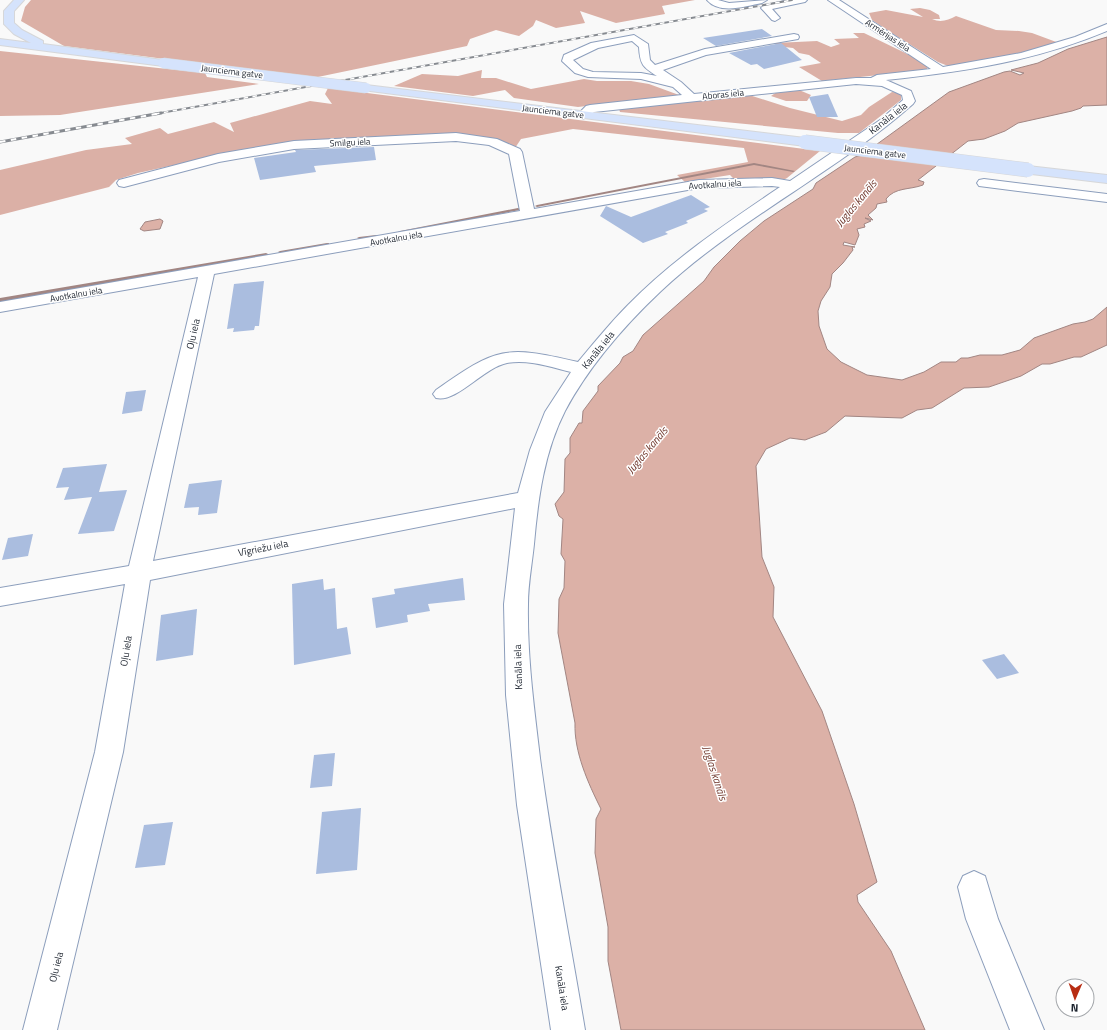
<svg xmlns="http://www.w3.org/2000/svg" width="1107" height="1030" font-family="'Titillium Web',sans-serif">
<style>
.forest{fill:#dbb0a6}
.water{fill:#dcb1a7;stroke:#a28683}
.lines{fill:none;stroke-linecap:round;stroke-linejoin:round}
.stream{fill:#a28683;fill-rule:evenodd}
.building{fill:#aabddf}
.minor-casing{stroke:#8c9ebc;stroke-width:2}
.major-casing{stroke:#d6d7d9;stroke-width:2}
.minor{fill:#fff;fill-rule:evenodd}
.major{fill:#d5e3fc;fill-rule:evenodd}
.rail-far1-casing{stroke:#868a90;stroke-width:2}
.rail-casing{stroke:#868a90;stroke-width:3}
.rail-far1{stroke:#fff;stroke-width:1.5;stroke-dasharray:4.5;stroke-linecap:butt}
.rail{stroke:#fff;stroke-width:2;stroke-dasharray:5.5;stroke-linecap:butt}
.major-bridge-far1-casing{stroke:#d6d7d9;stroke-width:11;stroke-linecap:butt}
.major-bridge-casing{stroke:#d6d7d9;stroke-width:15;stroke-linecap:butt}
.major-bridge-far1{stroke:#d5e3fc;stroke-width:10}
.major-bridge{stroke:#d5e3fc;stroke-width:14}
.labels{text-anchor:middle;dominant-baseline:central;stroke-width:3;stroke-linejoin:round;paint-order:stroke}
.far-street-label{font-size:9px;fill:#1c232e;stroke:#fff}
.street-label{font-size:10px;fill:#1c232e;stroke:#fff}
.water-label{font-size:11px;font-style:italic;fill:#6f362b;stroke:#fff}
</style>
<rect width="100%" height="100%" fill="#f9f9f9"/>
<g class="forest">
<path d="M31,0H695L662,6L665,14L616,23L580,11L585,23L556,28L536,20L533,26L519,36L496,30L470,39L467,46L313,78L64,46L21,21L25,7Z"/>
<path d="M920,8L930,10L939,15L940,19H932C941,23 948,20 956,16L996,30L1019,31L1032,33L1059,43L988,61L948,66L938,62L890,32L872,20L869,13L886,10L923,17L910,9Z"/>
<path d="M853,33H864L928,64L927,70L822,81L799,67L821,63L809,55L799,53L793,48L776,46L775,43L817,41L831,47L840,44L834,39L859,38Z"/>
<path d="M0,51L205,73L207,77L259,84L60,115L0,116Z"/>
<path d="M482,70L481,78H496L531,89L584,79L597,81H631L649,84L679,95L578,107L514,98L505,90L473,96L394,86L422,74L458,76Z"/>
<path d="M328,88L820,151L787,178L774,185L739,184L730,175L685,182L677,175L748,162L744,148L573,129L521,139L513,151L453,136L373,137L293,143L215,156L138,173L116,180L109,187L0,215V170L86,150L132,144L125,138L160,128L168,134L214,122L234,132L230,123L310,101L332,104L325,94Z"/>
<path d="M799,90L811,95L807,101H786L771,96L777,92Z"/>
<path d="M892,92L901,93V100L859,133H838L620,112L619,109L746,94L790,108L842,121L861,115L869,107Z"/>
</g>
<g class="water">
<path d="M1107,37V105L1083,106L1081,108L1072,111L1018,123L1005,131L984,139L968,141L918,180L924,182L923,185C910,190 895,187 886,199L887,202L877,204L876,208L868,215L873,220L865,218L871,221L864,224L865,227L857,229L859,235L855,245L844,242L843,245L855,247H852L853,250L843,263L832,274L830,287L821,301L818,311L819,326L827,349L841,362L867,375L902,380L924,372L941,362H956L961,358H968L980,355H1002L1020,350L1034,338L1073,324L1085,322L1093,319L1107,307V345L1081,357H1074L1050,364H1042L1021,376L989,387L964,388L932,408L917,410L902,418L845,416L826,432L805,440L790,438L766,449L756,466L762,557L774,587L773,617L822,711L854,804L877,882L857,895L858,902L891,951L925,1030H621L608,961V927L595,853L596,819L601,809C588,783 574,752 575,723L558,633L559,599L564,588L565,561L561,554L563,519L559,516L555,504L564,492L565,459L570,453V438L579,423H582L583,411L598,391V386L620,363L623,357L633,351L643,335L704,281L714,267L740,241L764,221L813,189L816,183L855,157L862,155L949,92L1004,72L1010,71L1020,75L1024,73L1011,70L1038,63L1068,49Z"/>
<path d="M160,219L163,221L160,229L144,231L140,229L145,222Z"/>
</g>
<g class="lines">
<g class="stream">
<path d="M754,163L795,171L793,172L754,165L537,207L535,206L537,205Z"/>
<path d="M518,208L520,209V210L400,233L398,232L400,231Z"/>
<path d="M376,235L378,236V237L359,239L357,238L359,237Z"/>
<path d="M327,243H329V245L280,253L278,252L280,251Z"/>
<path d="M266,253L268,254V255L0,302V298Z"/>
</g>
</g>
<g class="building">
<path d="M762,29L772,36L716,46L703,38Z"/>
<path d="M781,43L802,60L764,69L757,64L751,65L729,53Z"/>
<path d="M828,94L838,117H817L809,97Z"/>
<path d="M374,147L376,160L314,166L316,172L260,180L254,158L296,152L295,150Z"/>
<path d="M691,195L710,207L704,209L708,211L686,221L688,223L665,232L668,234L643,243L600,216L606,206L631,217Z"/>
<path d="M264,281L259,326H255L254,330L233,332L234,328L227,329L234,284Z"/>
<path d="M146,390L142,411L122,414L126,392Z"/>
<path d="M107,464L99,492L127,490L114,531L78,534L92,497L64,500L69,487L56,488L63,468Z"/>
<path d="M222,480L217,513L198,515L199,507L184,508L189,484Z"/>
<path d="M33,534L28,556L2,560L8,538Z"/>
<path d="M463,578L465,600L428,604L430,611L407,615L408,622L376,628L372,598L395,594L394,589Z"/>
<path d="M323,579L324,590L335,588L337,629L347,627L351,654L294,665L292,584Z"/>
<path d="M197,609L193,655L156,661L161,615Z"/>
<path d="M1004,654L1019,673L997,679L982,660Z"/>
<path d="M335,753L332,786L310,788L314,755Z"/>
<path d="M361,808L357,870L316,874L322,812Z"/>
<path d="M173,822L165,865L135,868L144,825Z"/>
</g>
<g class="lines">
<g class="minor-casing">
<g id="minor">
<path d="M707,0H718L729,3L767,0L762,3C746,6 720,15 707,0Z"/>
<path d="M789,0H807L805,2L772,9L780,18L775,21L772,20L761,8L763,6Z"/>
<path d="M828,0H839L943,67L1021,53L1075,37L1107,24V31C1036,61 962,72 886,80L911,91L915,101L913,104C835,173 738,219 661,291C625,325 589,366 565,411C544,452 538,499 534,544C532,564 528,584 528,604C527,656 534,707 540,758C552,849 570,940 585,1030H551L517,805L506,695L504,604L515,508L150,580L123,752L57,1030H23L95,752L125,584L0,606V588L129,566L198,277L0,312V302L520,211L509,154L489,145L456,141L294,149L219,162L124,187L119,186L117,183L119,180L218,154L294,141L456,133L497,139L520,149L522,152L534,209L699,180L772,178L790,181L880,120L903,100L902,95L882,86L856,84L613,110L594,112L583,119L577,115L586,106L590,105L682,95L673,87L641,79L588,77L575,73L562,61L564,55L591,43L634,35L648,44L650,60L655,65L705,49L794,34L798,35L799,37L798,39L706,55L663,70L681,82L694,94L856,78H871L877,75L931,69ZM632,41L639,47C640,65 643,67 657,76L641,73L593,72L583,69L573,60L598,48ZM772,186L780,187C727,223 673,259 628,305C610,323 594,343 578,362C505,345 497,347 436,390L433,394L436,398C457,403 483,368 507,363C528,359 551,367 571,372L545,412L530,450L518,493L153,561L214,274L699,188Z"/>
<path d="M984,179L1107,194V202L979,186L977,183L979,180Z"/>
<path d="M974,871L985,876L998,919L1044,1030H1010L966,919L958,887L963,876Z"/>
</g>
</g>
<g class="major-casing">
<g id="major">
<path d="M14,0H24L14,11V23L22,30L43,41V44L163,60L168,63L163,66L0,45V39L31,43L14,34L4,24V11Z"/>
<path d="M366,85L805,138L811,142L805,146L362,90L360,88Z"/>
<path d="M1028,166L1107,175V183L1023,173L1021,170L1023,167Z"/>
</g>
</g>
<use href="#minor" class="minor"/>
<use href="#major" class="major"/>
<g class="rail-far1-casing">
<path id="rail-far1" d="M155,114L792,0"/>
</g>
<g class="rail-casing">
<path id="rail" d="M0,142L161,113"/>
</g>
<use href="#rail-far1" class="rail-far1"/>
<use href="#rail" class="rail"/>
<g class="major-bridge-far1-casing">
<path id="major-bridge-far1" d="M163,63L366,88"/>
</g>
<g class="major-bridge-casing">
<path id="major-bridge" d="M805,142L1028,170"/>
</g>
<use href="#major-bridge-far1" class="major-bridge-far1"/>
<use href="#major-bridge" class="major-bridge"/>
</g>
<g class="labels">
<g class="far-street-label">
<text transform="translate(888 35) rotate(33)">Armērijas iela</text>
<text transform="translate(232 71) rotate(7)">Jaunciema gatve</text>
<text transform="translate(723 94) rotate(-6)">Aboras iela</text>
<text transform="translate(553 111) rotate(7)">Jaunciema gatve</text>
<text transform="translate(350 142) rotate(-3)">Smilgu iela</text>
<text transform="translate(875 151) rotate(7)">Jaunciema gatve</text>
<text transform="translate(715 184) rotate(-4)">Avotkalnu iela</text>
<text transform="translate(396 238) rotate(-10)">Avotkalnu iela</text>
<text transform="translate(76 294) rotate(-10)">Avotkalnu iela</text>
</g>
<g class="street-label">
<text transform="translate(888 118) rotate(-38)">Kanāla iela</text>
<text transform="translate(193 334) rotate(-77)">Oļu iela</text>
<text transform="translate(598 350) rotate(-51)">Kanāla iela</text>
<text transform="translate(263 548) rotate(-11)">Vīgriežu iela</text>
<text transform="translate(126 651) rotate(-81)">Oļu iela</text>
<text transform="translate(518 667) rotate(-92)">Kanāla iela</text>
<text transform="translate(56 967) rotate(-76)">Oļu iela</text>
<text transform="translate(562 988) rotate(81)">Kanāla iela</text>
</g>
<g class="water-label">
<text transform="translate(856 203) rotate(-50)">Juglas kanāls</text>
<text transform="translate(647 450) rotate(-50)">Juglas kanāls</text>
<text transform="translate(715 773) rotate(72)">Juglas kanāls</text>
</g>
</g>
<g transform="translate(1075 998) rotate(182)"><circle r="19" fill="#ffffff" stroke="#a4a7ab"/>
<path d="M0-3L7 15L0 10L-7 15Z" fill="#b82d13"/>
<text y="-6" font-size="11" font-weight="bold" text-anchor="middle" fill="#1c232e">N</text>
</g>
</svg>
